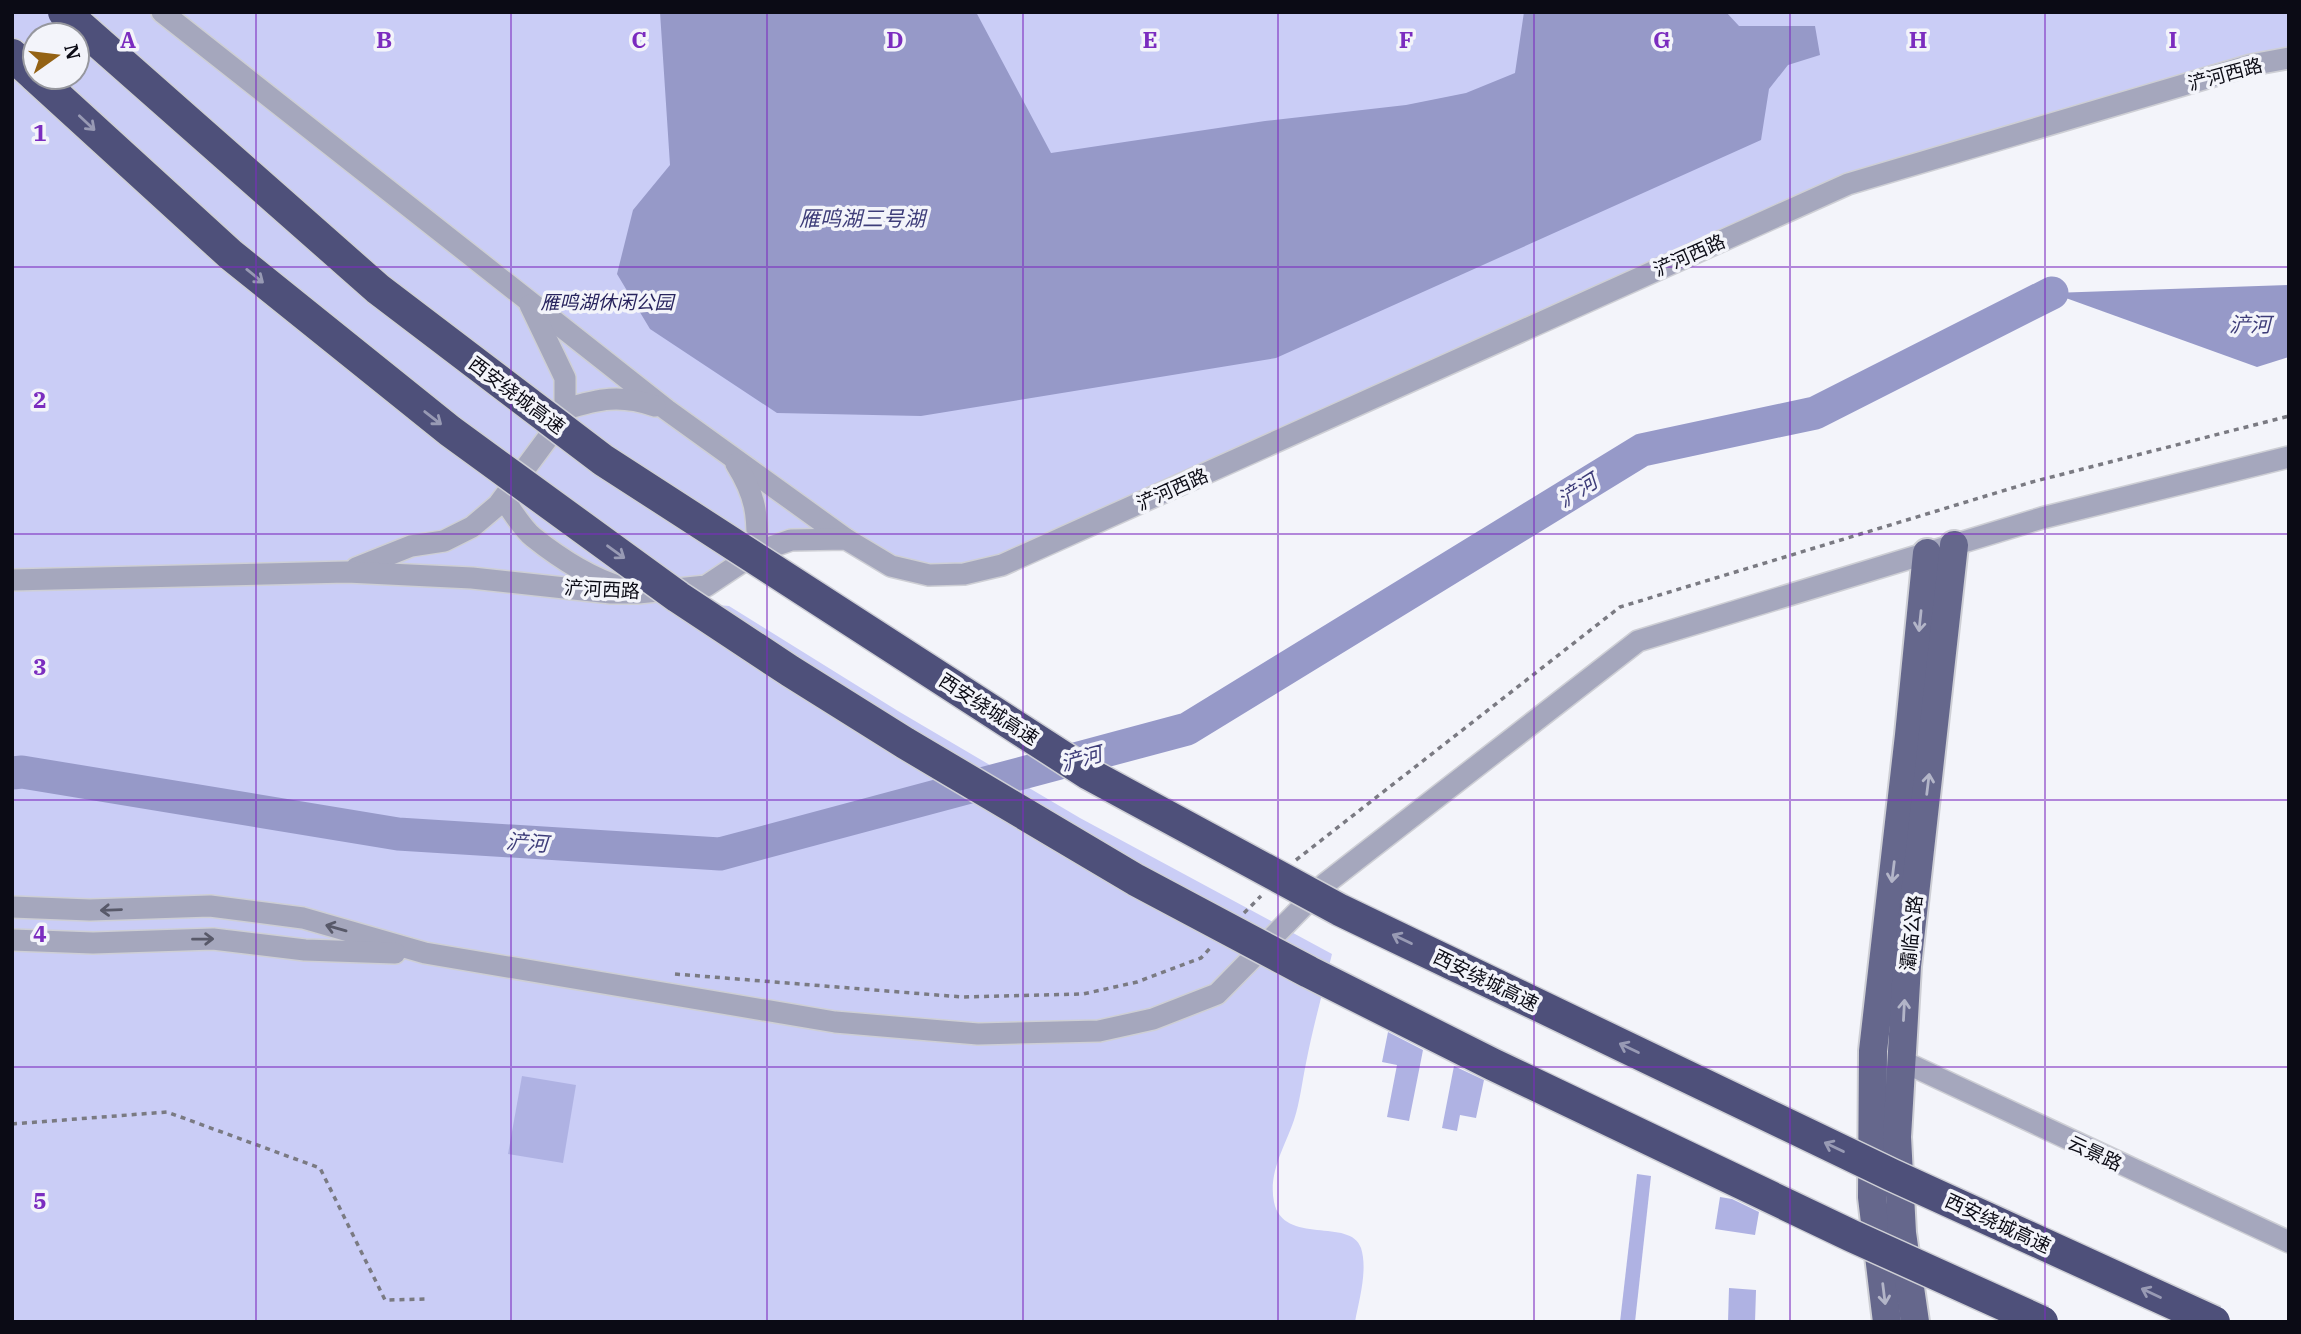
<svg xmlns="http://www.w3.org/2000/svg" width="2301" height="1334" font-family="'IBM Plex Serif','Noto Sans SC',serif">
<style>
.green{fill:#cacdf6;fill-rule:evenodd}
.water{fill:#9699c8}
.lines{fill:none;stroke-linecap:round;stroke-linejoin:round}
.river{stroke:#9699c8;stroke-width:33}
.building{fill:#afb2e3}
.minor-casing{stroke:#cecfd5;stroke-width:24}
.major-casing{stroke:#cecfd5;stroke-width:32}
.highway-casing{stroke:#cecfd5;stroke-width:35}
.path{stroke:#7a7a82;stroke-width:3.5;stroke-dasharray:5 5;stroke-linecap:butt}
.minor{stroke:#a5a7bd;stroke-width:21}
.major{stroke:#65678c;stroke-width:28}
.highway{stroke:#4e507a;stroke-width:32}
.highway-bridge-casing{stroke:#cecfd5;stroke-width:35;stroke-linecap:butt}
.highway-bridge{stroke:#4e507a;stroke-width:32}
.oneway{stroke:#989ab4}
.oneway2{stroke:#b3b5c8}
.oneway3{stroke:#585969}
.grid{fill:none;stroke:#7b2cbf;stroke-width:2;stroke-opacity:0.55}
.labels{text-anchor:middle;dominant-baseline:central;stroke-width:7;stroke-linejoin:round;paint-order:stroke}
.street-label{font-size:19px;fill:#0b0b15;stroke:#f3f4fa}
.park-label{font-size:19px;font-style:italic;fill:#28245e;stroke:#f3f4fa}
.water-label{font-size:21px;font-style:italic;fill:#3e3d79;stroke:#f3f4fa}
.grid-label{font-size:23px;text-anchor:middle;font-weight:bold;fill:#7b2cbf;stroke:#f3f4fa;stroke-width:7;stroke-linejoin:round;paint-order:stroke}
</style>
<rect width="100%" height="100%" fill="#f3f4fa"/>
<path class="green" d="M12,12H2289V58L1847,184L1002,565L929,575L846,539L791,540L727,571L607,595L729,606L898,711L1080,818L1332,954C1323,991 1313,1027 1306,1063C1302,1082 1300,1102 1294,1120C1285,1147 1268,1172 1274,1202C1283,1246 1351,1217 1361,1248C1368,1270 1359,1300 1355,1322H12ZM35,35H77V77H35Z"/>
<g class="water">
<path d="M660,12H976L1051,153L1265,121L1406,105L1466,93L1515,73L1524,12H1726L1739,26H1815L1820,55L1788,65L1769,89L1761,140L1276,358L921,416L777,413L650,329L617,274L633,210L670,165Z"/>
<path d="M2289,285V357L2257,367L2052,293Z"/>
</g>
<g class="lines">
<path class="river" d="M12,773L22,772L398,834L720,854L1187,729L1642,450L1815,413L2052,293"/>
</g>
<g class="building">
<path d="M1388,1032L1423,1050L1409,1121L1387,1117L1397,1065L1382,1062Z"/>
<path d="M1454,1066L1484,1080L1476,1118L1460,1115L1457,1131L1442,1128Z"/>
<path d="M522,1076L576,1085L563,1163L508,1154Z"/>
<path d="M1637,1174L1651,1176L1635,1322H1620Z"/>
<path d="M1720,1197L1732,1199L1759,1212L1755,1235L1715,1229Z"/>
<path d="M1729,1288L1756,1290L1755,1322H1728Z"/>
</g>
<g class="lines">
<g class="minor-casing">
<g id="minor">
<path d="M162,12L667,410L846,539"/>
<path d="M565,409C599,399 620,394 655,406"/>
<path d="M736,464C756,496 758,515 757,552"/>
<path d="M509,489V507C516,517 524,530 533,537C558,557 591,578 621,587"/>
<path d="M356,568L411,546L444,541L472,527L498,505L550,435L565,409V378L530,305"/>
<path d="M12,580L347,572L472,578L611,593H638L706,586L757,552L791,540L846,539L891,566L929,575L964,574L1002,565L1848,184L2251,65L2289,58"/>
<path d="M12,907L90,910L210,906L303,918L425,953L835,1022L978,1034L1099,1031L1153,1019L1217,994L1325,884L1638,641L2042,518L2289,457"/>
<path d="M12,940L93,943L213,939L305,950L395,953"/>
<path d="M1902,1061L2289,1242"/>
</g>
</g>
<g class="major-casing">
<g id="major">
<path d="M1887,1322L1872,1197L1873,1051L1909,735L1927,553"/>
<path d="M1915,1322L1902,1233L1897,1137L1907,966L1954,545"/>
</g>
</g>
<g class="highway-casing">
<path id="highway" d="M12,55L35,76"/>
</g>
<g class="path">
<path d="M1296,860L1620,607L2032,482L2289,416"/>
<path d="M1244,913L1261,896"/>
<path d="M675,974L962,997L1083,994L1137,982L1201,958L1212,946"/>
<path d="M12,1124L167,1112L320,1168L385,1300L427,1299"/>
</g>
<use href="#minor" class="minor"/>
<use href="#major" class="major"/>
<use href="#highway" class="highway"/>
<g class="highway-bridge-casing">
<g id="highway-bridge">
<path d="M64,12L378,289L603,460L1089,774L1340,910L1892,1175L2214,1322"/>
<path d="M36,77L231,255L450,431L678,597L790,671L905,743L1136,880L1309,972L1492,1064L1852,1236L2042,1322"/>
</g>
</g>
<use href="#highway-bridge" class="highway-bridge"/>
</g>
<defs><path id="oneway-shaft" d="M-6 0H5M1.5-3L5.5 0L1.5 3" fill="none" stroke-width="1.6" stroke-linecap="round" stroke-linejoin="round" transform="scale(1.75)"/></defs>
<g class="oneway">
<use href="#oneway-shaft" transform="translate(87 123) rotate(43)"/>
<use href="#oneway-shaft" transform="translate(255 276) rotate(39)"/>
<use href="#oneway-shaft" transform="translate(433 418) rotate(38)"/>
<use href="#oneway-shaft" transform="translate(616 552) rotate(36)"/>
<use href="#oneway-shaft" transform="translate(1402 939) rotate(-154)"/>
<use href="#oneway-shaft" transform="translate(1629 1048) rotate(-154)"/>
<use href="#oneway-shaft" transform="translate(1834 1147) rotate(-154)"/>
<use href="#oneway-shaft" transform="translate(2151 1293) rotate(-155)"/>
</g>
<g class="oneway2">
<use href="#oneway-shaft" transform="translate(1920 621) rotate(96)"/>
<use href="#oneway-shaft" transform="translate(1928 784) rotate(-83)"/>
<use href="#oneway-shaft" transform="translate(1893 872) rotate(97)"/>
<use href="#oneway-shaft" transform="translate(1904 1010) rotate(-87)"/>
<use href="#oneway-shaft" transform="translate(1884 1294) rotate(83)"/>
</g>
<g class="oneway3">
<use href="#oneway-shaft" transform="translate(111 910) rotate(178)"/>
<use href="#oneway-shaft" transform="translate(336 928) rotate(-164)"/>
<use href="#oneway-shaft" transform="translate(203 939) rotate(-1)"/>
</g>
<path class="grid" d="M256,12V1322M511,12V1322M767,12V1322M1023,12V1322M1278,12V1322M1534,12V1322M1790,12V1322M2045,12V1322M12,267H2289M12,534H2289M12,800H2289M12,1067H2289"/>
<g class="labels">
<g class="street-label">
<text transform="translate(2225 74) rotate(-15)">浐河西路</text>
<text transform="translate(1689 255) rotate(-24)">浐河西路</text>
<text transform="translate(517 395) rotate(37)">西安绕城高速</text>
<text transform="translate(1172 489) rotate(-24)">浐河西路</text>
<text transform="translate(602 589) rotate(3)">浐河西路</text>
<text transform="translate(989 709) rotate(33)">西安绕城高速</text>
<text transform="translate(1911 933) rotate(-84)">灞临公路</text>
<text transform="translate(1486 980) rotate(26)">西安绕城高速</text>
<text transform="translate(2095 1153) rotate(25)">云景路</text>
<text transform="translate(1998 1223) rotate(25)">西安绕城高速</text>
</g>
<g class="park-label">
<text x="607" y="302">雁鸣湖休闲公园</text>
</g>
<g class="water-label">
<text x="862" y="218">雁鸣湖三号湖</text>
<text x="2250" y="324">浐河</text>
<text transform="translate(1577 490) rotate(-32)">浐河</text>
<text transform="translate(1081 758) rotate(-15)">浐河</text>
<text transform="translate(527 842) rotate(4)">浐河</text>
</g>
</g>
<g class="grid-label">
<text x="128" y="48">A</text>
<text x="384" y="48">B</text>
<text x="639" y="48">C</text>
<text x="895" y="48">D</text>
<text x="1150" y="48">E</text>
<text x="1406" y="48">F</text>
<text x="1662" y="48">G</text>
<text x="1918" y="48">H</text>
<text x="2173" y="48">I</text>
<text x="40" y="141">1</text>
<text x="40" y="408">2</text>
<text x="40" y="675">3</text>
<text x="40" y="942">4</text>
<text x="40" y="1209">5</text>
</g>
<rect width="2301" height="1334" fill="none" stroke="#0b0b15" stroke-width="28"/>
<g transform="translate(56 56) rotate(76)"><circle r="33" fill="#f3f4fa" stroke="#96979e" stroke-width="2"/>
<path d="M0-5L12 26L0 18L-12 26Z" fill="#946214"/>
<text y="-10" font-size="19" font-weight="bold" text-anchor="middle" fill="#0b0b15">N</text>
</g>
</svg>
